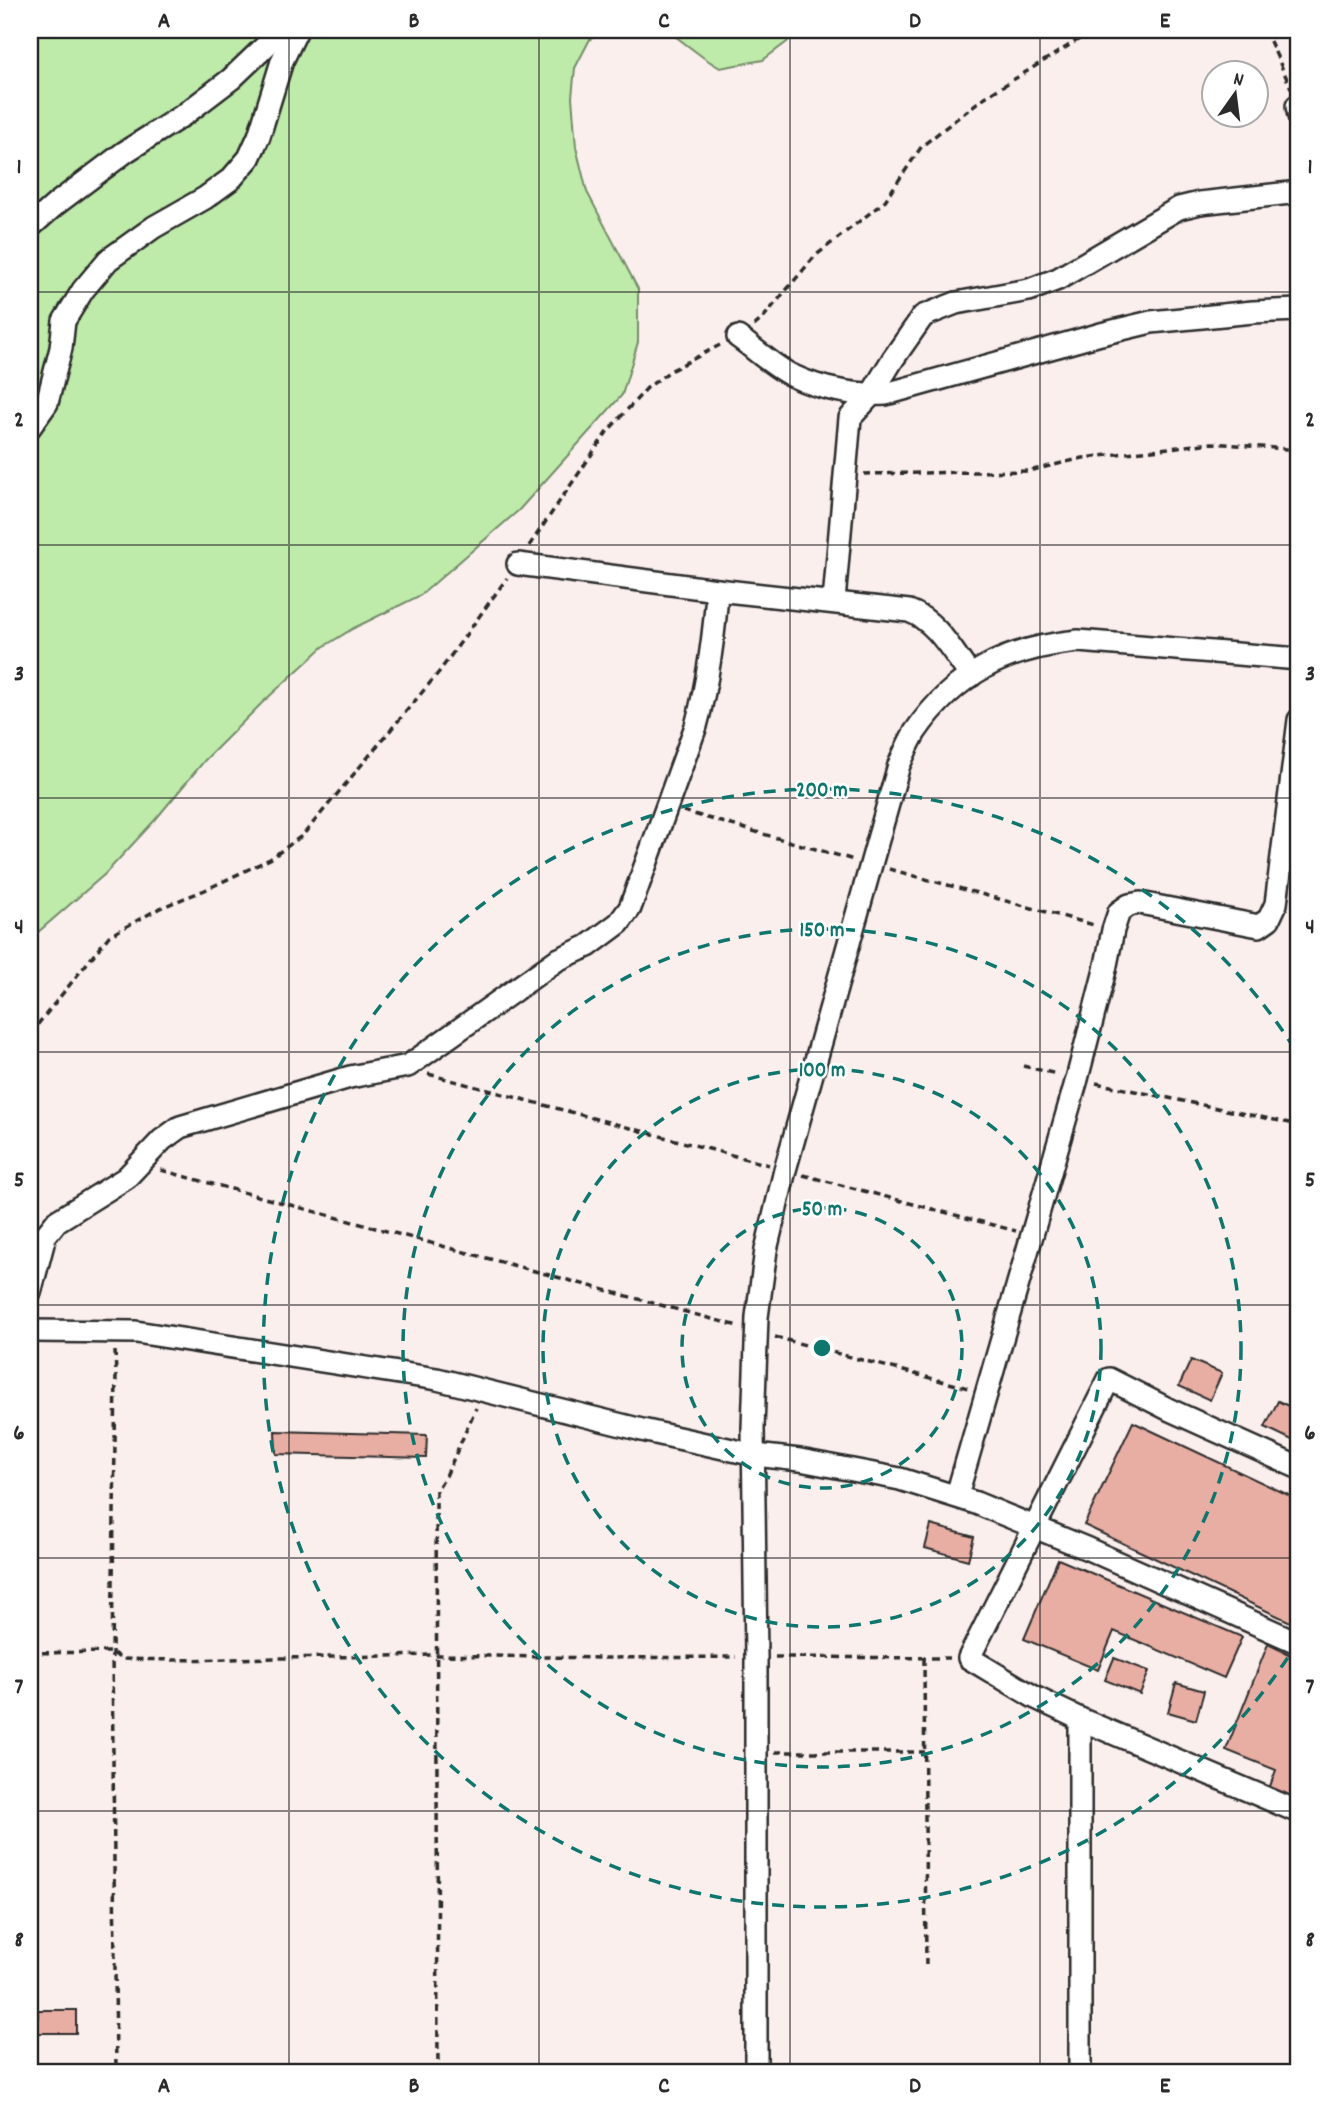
<svg xmlns="http://www.w3.org/2000/svg" width="1329" height="2103" font-family="Dekko,sans-serif">
<style>
.green{fill:#beeba9;stroke:#748b6a;stroke-width:2}
.building{fill:#e8aea3;stroke:#2b2b2b;stroke-width:2}
.lines{fill:none;stroke-linecap:round;stroke-linejoin:round}
.minor-casing{stroke:#2b2b2b;stroke-width:26}
.path{stroke:#2b2b2b;stroke-width:3.5;stroke-dasharray:7 5;stroke-linecap:butt}
.minor{stroke:#fff;stroke-width:21}
.grid{fill:none;stroke:#2b2b2b;stroke-width:2;stroke-opacity:0.55}
.ring{fill:none;stroke:#0f766e;stroke-width:3.5;stroke-dasharray:12 9}
.centre{fill:#0f766e;stroke:#fff;stroke-width:3.5}
.ring-label{font-size:21px;text-anchor:middle;font-weight:bold;fill:#0f766e;stroke:#fff;stroke-width:5;stroke-linejoin:round;paint-order:stroke}
.neatline{fill:none;stroke:#2b2b2b;stroke-width:2.5}
.grid-label{font-size:23px;text-anchor:middle;font-weight:bold;fill:#2b2b2b}
</style>
<rect width="100%" height="100%" fill="#faefed"/>
<filter id="ink" filterUnits="userSpaceOnUse"><feTurbulence type="fractalNoise" baseFrequency=".0143" numOctaves="2"/><feDisplacementMap in="SourceGraphic" scale="14" xChannelSelector="R" yChannelSelector="G"/><feConvolveMatrix kernelMatrix="1 2 1 2 8 2 1 2 1" color-interpolation-filters="sRGB"/></filter>
<g filter="url(#ink)">
<g class="green">
<path d="M30,30H607L590,39L575,68L572,97L576,147L587,192L638,289V342L622,395L519,510L421,595L354,628L323,647L262,703L205,760L155,820L105,874L30,939Z"/>
<path d="M667,30H797L787,42L763,60L720,68L704,58Z"/>
</g>
<g class="building">
<path d="M1191,1360L1222,1373L1210,1400L1179,1386Z"/>
<path d="M1278,1401L1299,1411L1298,1443L1265,1427Z"/>
<path d="M1133,1422L1299,1500V1626L1084,1525Z"/>
<path d="M275,1431L427,1435L426,1458L276,1454Z"/>
<path d="M931,1525L974,1537L968,1560L925,1548Z"/>
<path d="M1058,1559L1242,1637L1224,1678L1114,1631L1098,1670L1024,1639Z"/>
<path d="M1268,1644L1299,1659V1801L1269,1789L1276,1770L1226,1750Z"/>
<path d="M1114,1658L1149,1671L1140,1694L1105,1680Z"/>
<path d="M1176,1683L1204,1691L1196,1720L1168,1712Z"/>
<path d="M38,2010H76V2033H37Z"/>
</g>
<g class="lines">
<g class="minor-casing">
<g id="minor">
<path d="M1299,105L1297,106L1299,116"/>
<path d="M30,227L56,204L125,152L185,114L231,79L274,38L288,30"/>
<path d="M738,337C755,349 775,368 793,376C820,389 856,396 886,394L1101,334L1151,322L1253,312L1299,310"/>
<path d="M30,427L47,403L61,348L64,321L83,290L108,260L154,227L205,198L231,179L249,158L259,136L282,61L297,30"/>
<path d="M518,564L717,590L909,611C937,621 953,653 971,676"/>
<path d="M834,601L850,418L871,395L893,359L923,316L956,303L1029,290L1058,279L1179,208L1200,203L1299,192"/>
<path d="M30,1293L45,1236L57,1221L126,1178L162,1140L180,1127L350,1077L408,1066L557,960L588,946L619,923L630,908L696,726C707,686 715,631 717,590"/>
<path d="M30,1331L136,1332L437,1379L642,1430L755,1455L800,1460L900,1479L976,1503L1088,1549L1299,1643"/>
<path d="M1299,1468L1170,1410L1109,1379L969,1658L1034,1697L1080,1719L1299,1812"/>
<path d="M957,1495L1077,1079L1105,970L1113,930L1119,912L1129,905L1140,903L1259,926L1269,919L1276,904L1299,720"/>
<path d="M1080,1719V2073"/>
<path d="M756,2073V1657L753,1428L757,1317L766,1250L785,1170L899,765C904,754 909,742 915,732C956,672 1008,648 1078,641L1299,659"/>
</g>
</g>
<g class="path">
<path d="M1265,30L1291,88"/>
<path d="M754,326L762,319L815,256L884,202L922,146L982,99L1094,30"/>
<path d="M864,474L1029,471L1083,458L1212,443L1299,450"/>
<path d="M529,546L607,432L647,388L670,371L720,345"/>
<path d="M683,811L854,860"/>
<path d="M889,869L1094,925"/>
<path d="M30,1034L109,936L160,908L205,890L270,859L303,835L439,672L507,578"/>
<path d="M1023,1066L1057,1074"/>
<path d="M428,1074L769,1165"/>
<path d="M1096,1083L1299,1125"/>
<path d="M161,1170L738,1326"/>
<path d="M803,1175L1016,1231"/>
<path d="M775,1337L968,1388"/>
<path d="M115,1351L116,1374L112,1652L116,2073"/>
<path d="M30,1653L112,1652L121,1659L176,1660L437,1655L600,1658L736,1657"/>
<path d="M775,1657L949,1658"/>
<path d="M924,1658L926,1970"/>
<path d="M775,1752H925"/>
<path d="M438,2073L436,1490L446,1476L476,1408"/>
</g>
<use href="#minor" class="minor"/>
</g>
</g>
<path class="grid" d="M289,30V2073M539,30V2073M790,30V2073M1040,30V2073M30,292H1299M30,545H1299M30,798H1299M30,1052H1299M30,1305H1299M30,1558H1299M30,1811H1299"/>
<g class="ring">
<circle cx="822" cy="1348" r="140"/>
<circle cx="822" cy="1348" r="279"/>
<circle cx="822" cy="1348" r="419"/>
<path d="M1299 1640A559 559 0 1 1 1299 1056"/>
</g>
<circle cx="822" cy="1348" r="10" class="centre"/>
<g class="ring-label">
<text x="822" y="796">200 m</text>
<text x="822" y="936">150 m</text>
<text x="822" y="1076">100 m</text>
<text x="822" y="1215">50 m</text>
</g>
<rect width="1329" height="2103" fill="none" stroke="#fff" stroke-width="77"/>
<g transform="translate(1235 94) rotate(14)"><circle r="33" fill="#ffffff" stroke="#aaaaaa" stroke-width="2"/>
<path d="M0-5L12 26L0 18L-12 26Z" fill="#2b2b2b"/>
<text y="-10" font-size="19" font-weight="bold" text-anchor="middle" fill="#2b2b2b">N</text>
</g>
<rect x="38" y="38" width="1252" height="2026" class="neatline"/>
<g class="grid-label">
<text x="164" y="27">A</text>
<text x="414" y="27">B</text>
<text x="664" y="27">C</text>
<text x="915" y="27">D</text>
<text x="1165" y="27">E</text>
<text x="19" y="173">1</text>
<text x="1310" y="173">1</text>
<text x="19" y="426">2</text>
<text x="1310" y="426">2</text>
<text x="19" y="680">3</text>
<text x="1310" y="680">3</text>
<text x="19" y="933">4</text>
<text x="1310" y="933">4</text>
<text x="19" y="1186">5</text>
<text x="1310" y="1186">5</text>
<text x="19" y="1439">6</text>
<text x="1310" y="1439">6</text>
<text x="19" y="1693">7</text>
<text x="1310" y="1693">7</text>
<text x="19" y="1946">8</text>
<text x="1310" y="1946">8</text>
<text x="164" y="2092">A</text>
<text x="414" y="2092">B</text>
<text x="664" y="2092">C</text>
<text x="915" y="2092">D</text>
<text x="1165" y="2092">E</text>
</g>
</svg>
